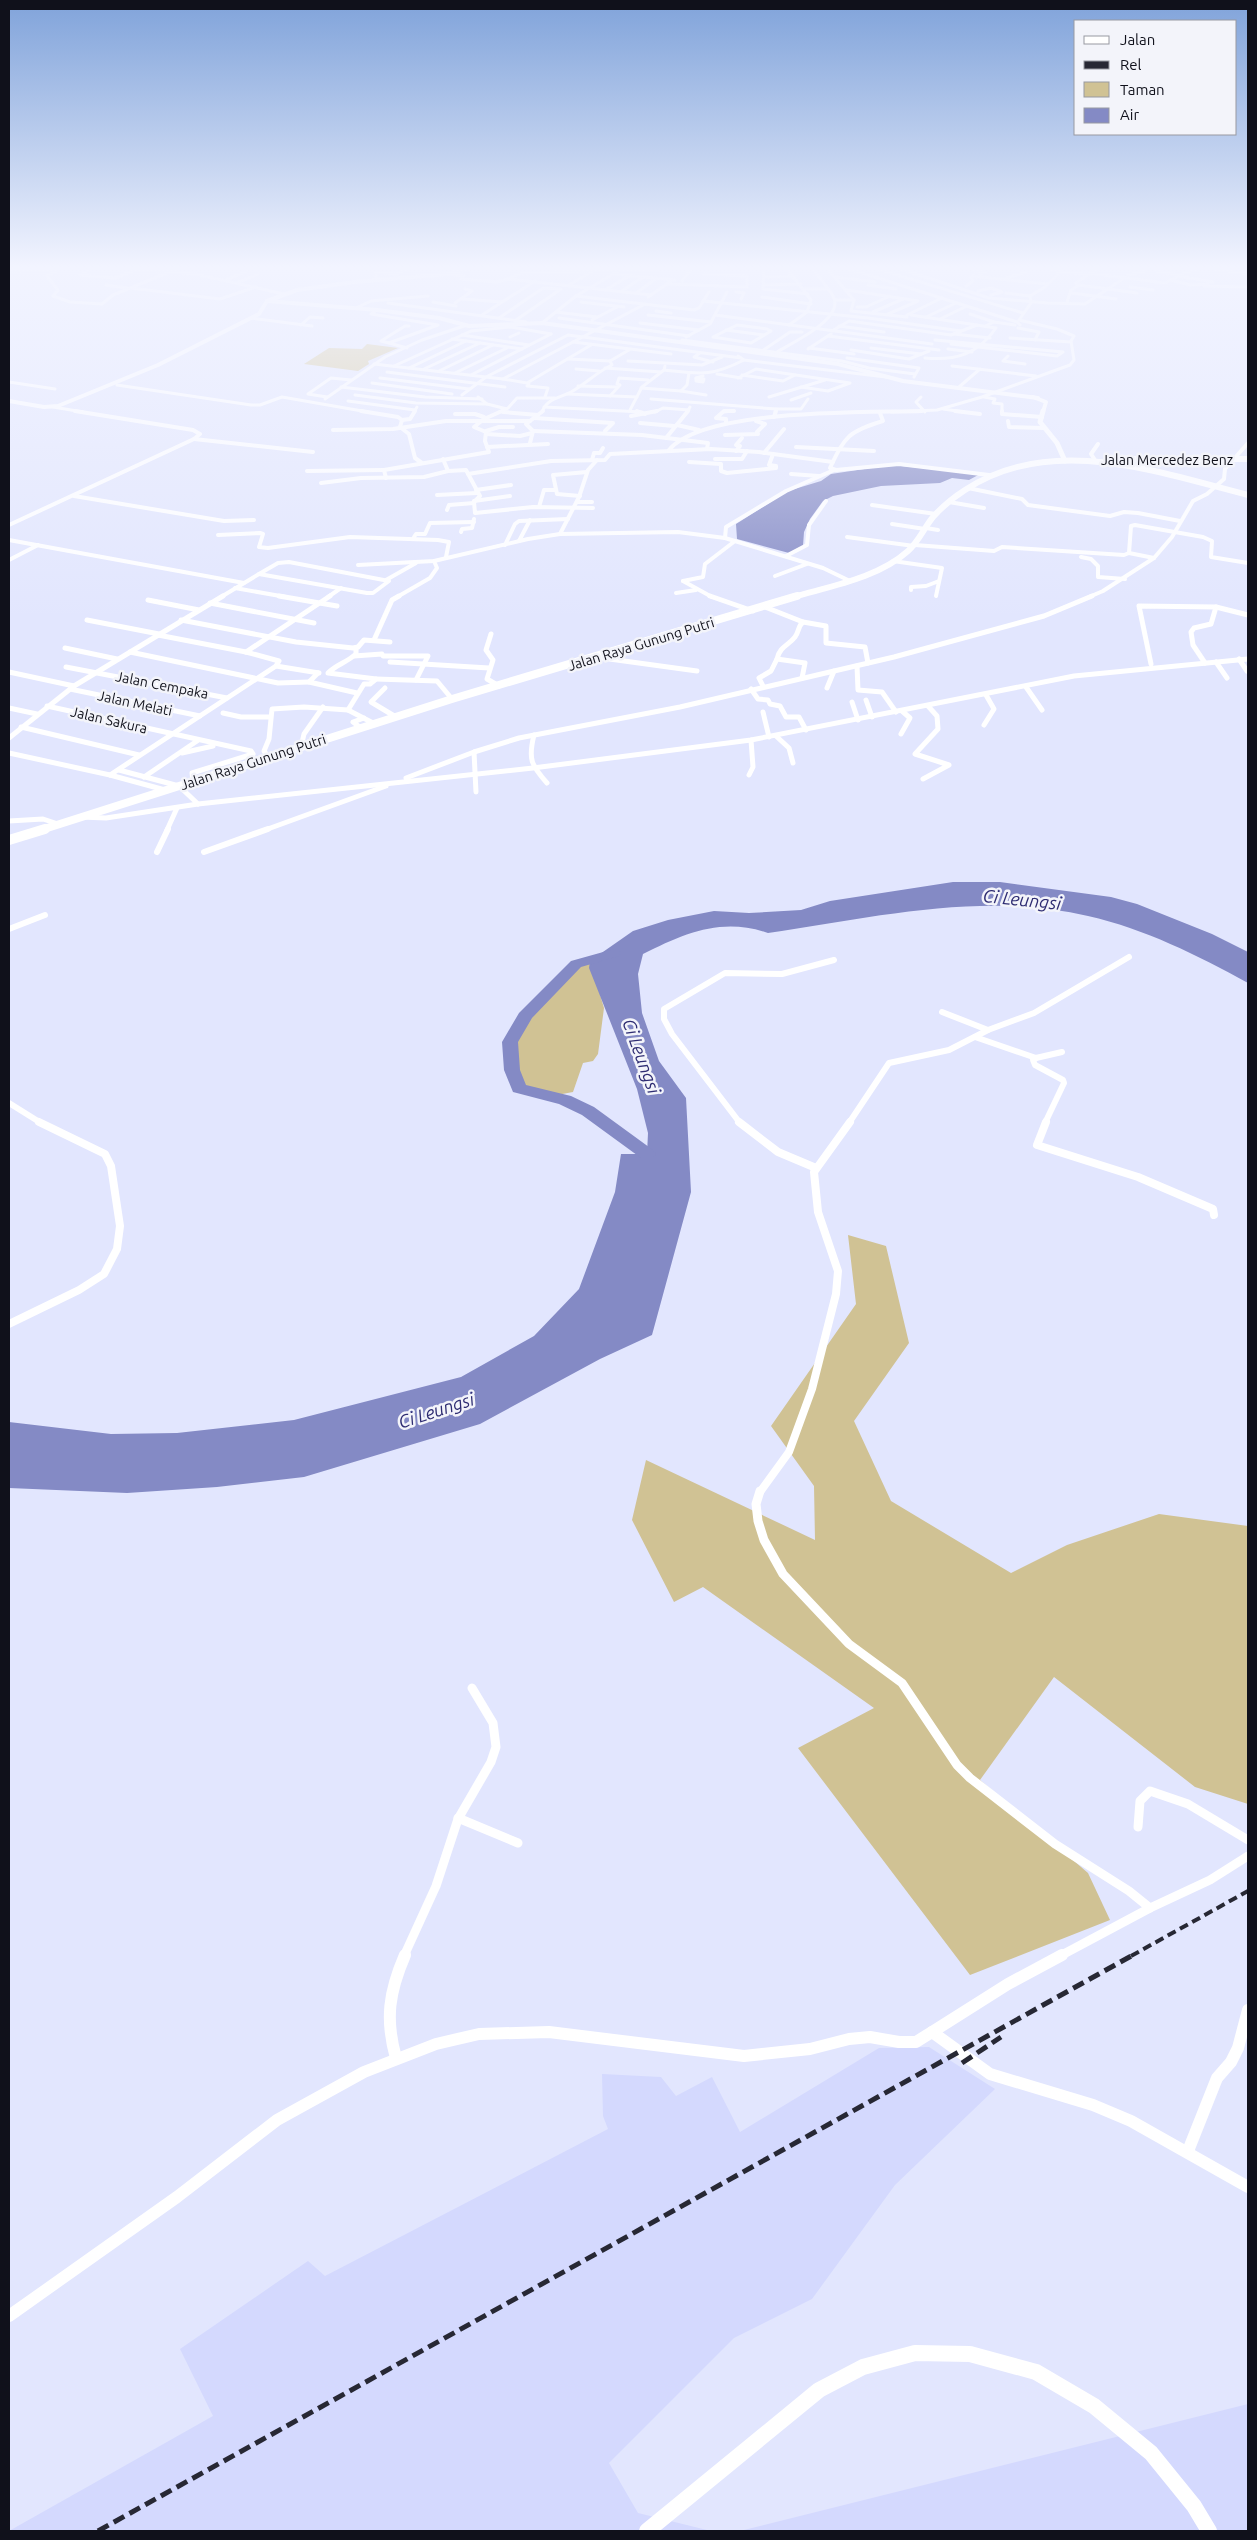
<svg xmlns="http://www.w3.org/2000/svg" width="1257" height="2540" font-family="Ubuntu,sans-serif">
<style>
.built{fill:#d4d9fe}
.green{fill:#d0c294}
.water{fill:#848ac5}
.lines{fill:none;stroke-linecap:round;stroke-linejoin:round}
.river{fill:#848ac5;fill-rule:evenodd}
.minor-far6{stroke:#fff;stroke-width:3}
.minor-far5{stroke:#fff;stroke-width:4}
.minor-far4{stroke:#fff;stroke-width:5}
.minor-far3{stroke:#fff;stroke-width:6}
.minor-far2{stroke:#fff;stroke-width:8}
.minor-far1{stroke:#fff;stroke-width:9}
.minor{stroke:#fff;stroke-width:12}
.tertiary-far2{stroke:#fff;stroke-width:4}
.tertiary-far1{stroke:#fff;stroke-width:5}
.tertiary{stroke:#fff;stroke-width:16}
.primary-far2{stroke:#fff;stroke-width:6}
.primary-far1{stroke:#fff;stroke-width:8}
.primary{stroke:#fff;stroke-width:10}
.rail-far1{stroke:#272834;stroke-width:4;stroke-dasharray:9 5;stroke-linecap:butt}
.rail{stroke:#272834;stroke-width:5;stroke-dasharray:12 6;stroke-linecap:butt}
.labels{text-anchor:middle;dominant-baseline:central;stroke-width:5;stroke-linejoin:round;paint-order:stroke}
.far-street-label{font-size:14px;fill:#10111b;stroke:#f3f4fa}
.water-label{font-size:18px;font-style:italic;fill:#2e2c72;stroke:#f3f4fa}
</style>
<rect width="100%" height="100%" fill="#e2e6fe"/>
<g class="built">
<path d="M929,2047L995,2089L895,2185L812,2299L734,2338L609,2463L638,2513L711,2531H9L213,2416L180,2349L308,2261L325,2276L608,2129L603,2116L602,2074L661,2077L676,2096L712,2077L740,2132L879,2048Z"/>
<path d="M1248,2404V2531H740Z"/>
</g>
<g class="green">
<path d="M367,344L398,348L368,361L369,364L358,371L304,364L329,348L362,349Z"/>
<path d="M590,961L604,1008L598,1054L593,1061L583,1063L573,1092L557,1095L519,1088L512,1070L510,1042L525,1016L576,964Z"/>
<path d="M848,1235L886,1246L909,1343L854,1421L891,1501L1011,1573L1067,1545L1159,1514L1248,1526V1804L1195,1787L1054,1677L980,1780L1088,1873L1110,1920L970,1975L798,1748L874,1708L703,1587L674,1602L632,1520L646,1460L815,1540L814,1486L771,1426L856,1304Z"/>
</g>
<g class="water">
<path d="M891,465L980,474L969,480L952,478L940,483L881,486L833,496L823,501L810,519L804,532L803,546L789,553L737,539L736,524L788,491L821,481L831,474Z"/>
<path d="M953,882H1000L1111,897L1137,904L1212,934L1248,952V983C1197,955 1145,929 1088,916C983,891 872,918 768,933C722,917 685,933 643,954L638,974L642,1013L659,1061L686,1098L691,1192L652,1335L600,1359L480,1424L304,1477L217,1487L127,1493L9,1488V1422L111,1434L177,1433L294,1420L461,1377L534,1336L579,1289L615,1192L621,1154H647L648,1133L637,1089L589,968L590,961L633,931L668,920L714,911L749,913L801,910L830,901Z"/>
</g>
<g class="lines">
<path class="river" d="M614,949L619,950L621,953L619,956L581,967L532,1018L518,1042L520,1070L526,1085L571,1096L594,1107L653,1150L656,1154L653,1158H641L582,1115L559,1104L513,1092L504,1070L502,1042L519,1013L571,961Z"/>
<g class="minor-far6">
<path d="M62,264L63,267L47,276L58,290L53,296L70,302L102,304L113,295L189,264"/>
<path d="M77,264L195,274L284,294"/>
<path d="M196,264L206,265"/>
<path d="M823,264L854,300L851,311L907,317"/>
<path d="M861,264L1023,313"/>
<path d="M895,264H908"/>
<path d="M1026,264L1045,268"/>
<path d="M1172,264L1156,271L1180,275"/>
<path d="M1182,264L1248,274"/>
<path d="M784,265L811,300L807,312L789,325"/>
<path d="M94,267L80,275L115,278L151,264"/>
<path d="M1127,267L1138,269"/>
<path d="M901,269L989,298L1047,303L1085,304L1124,278"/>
<path d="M617,270L521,273L508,279L651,295"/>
<path d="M9,271L52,270"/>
<path d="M1060,272L1087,274"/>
<path d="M1089,273L1165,283L1184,273L1215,264"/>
<path d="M447,274L464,276L461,279L497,282L508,279"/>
<path d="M613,274L675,280"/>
<path d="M1128,275L1145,271"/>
<path d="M972,276L1047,284"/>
<path d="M1178,276L1213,282"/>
<path d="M764,277L794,276"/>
<path d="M835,277L875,282"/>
<path d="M977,277L985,272L974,271L966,265L1001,267L1005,264"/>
<path d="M1007,278L1026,272"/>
<path d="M226,280L247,271"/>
<path d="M376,280V272L396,274L417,265L440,267L443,264"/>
<path d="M1170,280L1191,285L1208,284"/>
<path d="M682,281L692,268"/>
<path d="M239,282L258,274"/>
<path d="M668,284L747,287V276L704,274"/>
<path d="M106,285L127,288"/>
<path d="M569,285L591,272"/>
<path d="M763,285L801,284"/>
<path d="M868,285L896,289"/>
<path d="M1077,285L1076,283L1098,268"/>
<path d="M966,286L973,281L971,277L974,274"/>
<path d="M1204,286L1248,287"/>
<path d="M1130,287L1153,290"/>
<path d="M131,288L220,299L256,287"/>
<path d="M763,288L764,265"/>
<path d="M607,289L629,276"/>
<path d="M763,289L808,294"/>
<path d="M804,289H828"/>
<path d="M847,290L918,301L888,314"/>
<path d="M622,291L643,277"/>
<path d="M978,291L991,288L1002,292L991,295"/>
<path d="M736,292L744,293L741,299"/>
<path d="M636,293L657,278"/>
<path d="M1006,293L1030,296"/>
<path d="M1072,293L1116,299"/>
<path d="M576,296L694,310L699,308L709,292"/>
<path d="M648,297L671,281"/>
<path d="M762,297L811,304"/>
<path d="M462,299L502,302"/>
<path d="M835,300H854"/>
<path d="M703,301L868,318L961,331"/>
<path d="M433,302L456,306"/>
<path d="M581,302L624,307"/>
<path d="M1067,302L1071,290L1079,285L1137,293"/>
<path d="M388,303L526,322"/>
<path d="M455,303L472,291L465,289"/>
<path d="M857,307H866L890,296"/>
<path d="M356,308L371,301L428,296"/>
<path d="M377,310L371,314L438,325L389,343L407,348"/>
<path d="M656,311L671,313"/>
<path d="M556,312L597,317"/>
<path d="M873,312L903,299"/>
<path d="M970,314L994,322L985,326"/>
<path d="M482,315L535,281"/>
<path d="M648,315L711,322"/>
<path d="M715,315L932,344"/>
<path d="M907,315L942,298"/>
<path d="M911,315L996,328C978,354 956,361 925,358"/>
<path d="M926,317L956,303"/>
<path d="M251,318L312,326"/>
<path d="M499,318L543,288L561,289L516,320"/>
<path d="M559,318L689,336"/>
<path d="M940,319L967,306"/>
<path d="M592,320L617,307"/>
<path d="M994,322L1015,325"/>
<path d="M542,323L576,296L620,270L823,264L840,266L1017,322L1020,325"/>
<path d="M640,323L699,330"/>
<path d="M301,325L310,317L323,318"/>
<path d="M737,325L767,329L771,331L751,343L713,337Z"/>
<path d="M839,326L884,332"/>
<path d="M1018,328L1039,332L1035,340"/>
<path d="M726,330L764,335"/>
<path d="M832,331L849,321L951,335L977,325"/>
<path d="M954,334L990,338"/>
<path d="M462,335L529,345"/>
<path d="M828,336L939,350"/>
<path d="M510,337L519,333"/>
<path d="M686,337L710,324L727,292"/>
<path d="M1010,338L1071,342"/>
<path d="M452,339L522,349"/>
<path d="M682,340L842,361L869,368L915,374"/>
<path d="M935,340L1063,352L1057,356L951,344"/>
<path d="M573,342L671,354"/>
<path d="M389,343L381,341L405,326H409"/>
<path d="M809,348L854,354"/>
<path d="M871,348L921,354"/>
<path d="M808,349L831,334"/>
<path d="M948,349L972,352"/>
<path d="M851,350L909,359L929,351"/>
<path d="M762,351L790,332H802"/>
<path d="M777,352C792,343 835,323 835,303C835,296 830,291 826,286C819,277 814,269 804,264"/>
<path d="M700,353L694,357L713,362"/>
<path d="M738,356L744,360L886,377"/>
<path d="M1008,356L1003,361L1025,364"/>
<path d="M847,358L919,368L914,377"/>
<path d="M568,359L610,361"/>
<path d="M610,361L629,350"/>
<path d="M628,361L702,365L722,357"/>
<path d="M374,364L503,379L645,304"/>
<path d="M394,366L471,331L511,327L551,334"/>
<path d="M952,366L1036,376"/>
<path d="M409,368L466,341"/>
<path d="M605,368L661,372"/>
<path d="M424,369L480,343"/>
<path d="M576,369L599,371"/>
<path d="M664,370C701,374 710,377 744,360"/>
<path d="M439,371L493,345"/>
<path d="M387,372L505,387"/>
<path d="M455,373L507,348"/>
<path d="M717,374L741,378"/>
<path d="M471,375L551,334"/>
<path d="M742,375L783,381L795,375"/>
<path d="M380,378L469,389"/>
<path d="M696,378L704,379L703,382L696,381Z"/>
<path d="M696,378L703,376"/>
<path d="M738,378L756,369L850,383L828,391L801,387"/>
<path d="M503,379L527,383L591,345"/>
<path d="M9,382L55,389"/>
<path d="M372,383L452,394"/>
<path d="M529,384L527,386L548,388L545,397"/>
<path d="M117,385L251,405H260L282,397L368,412"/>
<path d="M578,386L616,387"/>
<path d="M341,387L425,397L482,399"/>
<path d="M959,387L980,369"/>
<path d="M641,388L681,391L687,385L689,373"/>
<path d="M681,391L706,395"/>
<path d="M567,394L637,397"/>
<path d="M355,395L416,403L487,404"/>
<path d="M462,395L486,377L568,335L741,358"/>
<path d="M610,396L620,385L617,384L619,378L648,380"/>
<path d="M327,397L308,394L331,378L351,380"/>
<path d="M478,397L487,404L507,409"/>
<path d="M769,397L825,380"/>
<path d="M921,397L916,402L925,412"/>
<path d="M984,397L995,399L993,403L1002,404V412"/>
<path d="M325,399L385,357L422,340L467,325"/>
<path d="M651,399L776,409L775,412"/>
<path d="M791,400L811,393"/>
<path d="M348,401L415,410"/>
<path d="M53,407L83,412"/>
<path d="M544,407L642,412"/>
<path d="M776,409H801L808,399"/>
<path d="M943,409L964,412"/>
<path d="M630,410L642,387L664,370L665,366"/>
<path d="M414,412L417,407"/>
<path d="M499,412L508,408L517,398H555"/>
<path d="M542,412C547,398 560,398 571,392C586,384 595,373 612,365L610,361"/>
<path d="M655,412L663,408L689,410"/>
<path d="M687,412L690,407"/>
<path d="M723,412L734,411"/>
<path d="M891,412L937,410L982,397L1070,365L1074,360L1071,341L1074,336L1057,329L1019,320L1031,303L1030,296L1045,287L1060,272L1045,268L1051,265L1049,264"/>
</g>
<g class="minor-far5">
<path d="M361,411L398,417L402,420L400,427"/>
<path d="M637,411L645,414"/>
<path d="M955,411L980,414"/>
<path d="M1002,411V414L1042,417"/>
<path d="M503,412L538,415"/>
<path d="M880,413L883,421C849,431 845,436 830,468L836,470L899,464L989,475"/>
<path d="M455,414H475L484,417"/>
<path d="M631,416L657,411"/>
<path d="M774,417L776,411"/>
<path d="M534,418L613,423L605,431"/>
<path d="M402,420L410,419L415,411"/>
<path d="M1008,421L1009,427L1044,428"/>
<path d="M640,423L674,426"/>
<path d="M726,423V419L716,418L724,411H734"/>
<path d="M677,425L699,430"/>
<path d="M400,427L409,434L415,458L422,463"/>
<path d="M333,430L393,429L446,421H530"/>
<path d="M486,431L499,427H513"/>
<path d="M533,431L642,435L708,443L707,449"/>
<path d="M486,434L520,436L532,433"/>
<path d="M725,435L758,434L757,432L765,424L756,421"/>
<path d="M666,438L688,411"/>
<path d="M194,439L313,452"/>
<path d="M530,443L533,431L526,424L543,411"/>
<path d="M487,447L548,444"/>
<path d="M796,447L874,451"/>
<path d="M669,450C704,408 866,413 922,411"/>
<path d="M736,451L740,446L736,445L742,438"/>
<path d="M764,453L784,429"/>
<path d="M443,459L448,471L466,470L480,496L474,502L475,513L533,507L593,508"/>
<path d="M715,459H742L747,451"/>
<path d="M592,460L594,453H600L603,448"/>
<path d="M1095,460L1091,454L1098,444"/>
<path d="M689,462L721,464V471L727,473L776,468V466L769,465L773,454"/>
<path d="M307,471L384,470"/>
<path d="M468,474L551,461L605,460L610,454L711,449L759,452L833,462"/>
<path d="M791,474L819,476"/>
<path d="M386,478L384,470L489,452L485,441L486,432L474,427L484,419L502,411"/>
<path d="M321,483L361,478L424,477L448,471"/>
<path d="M968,488L1022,499L1028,505L1110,516L1124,512L1138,513L1180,521"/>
<path d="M476,490L511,485"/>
<path d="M437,495L477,493"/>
<path d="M74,496L224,521L254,520"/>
<path d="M580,496L557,494L553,475L587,472"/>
<path d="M474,501L510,496"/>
<path d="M577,502H592"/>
<path d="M949,502L984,508"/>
<path d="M872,505L936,514"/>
<path d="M539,507L544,490H556"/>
<path d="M447,510L449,505L474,503"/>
<path d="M892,524L925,529"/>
<path d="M9,525L194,439L200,434L193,430L75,411"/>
<path d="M926,528L938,530"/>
<path d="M461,532L462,529L472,528L474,519"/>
<path d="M560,534L579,497L588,470L597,460"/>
<path d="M218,535L260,533L263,534L259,547L268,548L350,537L438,540L449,542L446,557"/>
<path d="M414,537L416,534H425L430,523L474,522"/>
<path d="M847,537L914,546"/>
<path d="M725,538L726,527L786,491L834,470"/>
<path d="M9,540L244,583"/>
<path d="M519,541L530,520"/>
<path d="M505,545L515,524L519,521L568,519"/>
<path d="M915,545L994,551L1002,547L1124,555L1129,553L1131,526L1135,525L1203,537L1212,541L1211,557L1248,563"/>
<path d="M1129,553L1154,558"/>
<path d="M786,556L807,545L809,525L826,501"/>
<path d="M1081,557L1091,559L1098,566V577L1125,579"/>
<path d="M9,560L38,545"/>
<path d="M893,561L942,568L936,596"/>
<path d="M289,562L389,581L373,593H367L259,574L278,563Z"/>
<path d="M358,565L434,561L528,539L560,534L678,532L725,538L823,568L850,581"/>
<path d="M775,576L807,564"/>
<path d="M386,580L416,563"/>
<path d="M683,581L712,597"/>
<path d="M683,581L703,577L705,564L735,541"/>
<path d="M235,588L286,597"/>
<path d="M911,590V587L926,586L939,581"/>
<path d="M676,593L696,590"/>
<path d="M221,597L259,574"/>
<path d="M328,597L341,588"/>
<path d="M397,597L430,578L437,568L434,561"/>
<path d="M1089,597L1103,591L1154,558L1172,537L1193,501L1207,494L1224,479L1225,469L1248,443"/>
</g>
<g class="minor-far4">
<path d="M279,596L337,606"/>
<path d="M710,596L753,611"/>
<path d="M148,600L199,610"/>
<path d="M210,603L314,623"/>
<path d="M765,607L803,622"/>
<path d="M87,620L159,634"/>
<path d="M181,620L296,642L353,648L358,647L364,640L390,642"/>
<path d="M491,634L486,650L493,660L487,679L499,686"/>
<path d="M374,640L392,600L399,596"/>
<path d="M65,648L117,659"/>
<path d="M130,652L278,683L309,682"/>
<path d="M246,652L330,596"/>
<path d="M354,656L382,654L383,656H428L416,680"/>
<path d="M595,657L697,671"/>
<path d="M1239,659L1247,671"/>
<path d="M390,662L489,668"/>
<path d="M1216,662L1227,678"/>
<path d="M1205,663L1193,645L1191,632L1194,628L1211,624L1216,607"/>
<path d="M1151,664L1139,606L1216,607L1248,615"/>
<path d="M276,666L319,673"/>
<path d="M857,666L858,690L882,692L896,712"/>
<path d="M66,667L227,698"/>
<path d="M9,672L74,686"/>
<path d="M318,673L309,682L357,693"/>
<path d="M802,678L805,663L777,659C780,646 788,646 795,637C799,632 798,626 803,622L826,626V643L865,647L868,663"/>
<path d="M376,679L437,681L452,699"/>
<path d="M763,686L759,678L771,671L777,659"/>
<path d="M1026,687L1042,710"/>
<path d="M385,688L371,702L396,717"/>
<path d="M827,688L834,671"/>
<path d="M70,689L200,716"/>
<path d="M751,689L758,699L768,700L770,704L780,706L786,717H799L806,730"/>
<path d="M866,700L872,717"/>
<path d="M852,702L858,720"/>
<path d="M47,706L251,751L253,754L192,773L193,781"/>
<path d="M9,708L37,714"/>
<path d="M348,710L375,724"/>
<path d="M763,712L769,737"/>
<path d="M223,713L241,717H270"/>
<path d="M984,725L994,709L986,695"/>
<path d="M21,727L139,755"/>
<path d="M361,728L353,722L364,718"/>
<path d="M901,734L910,718L902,711"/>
<path d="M534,735C528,759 531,765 547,783"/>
<path d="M776,736L789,748L793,763"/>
<path d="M9,738L74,686L223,596"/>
<path d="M301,747L304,734L323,707"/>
<path d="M474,752L476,792"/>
<path d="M9,753L110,775L165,790"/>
<path d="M182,753L213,746"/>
<path d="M268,757L264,751L269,739L272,709L304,707L348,710L364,684H370L376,679L328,673C337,664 346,663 356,654V648"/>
<path d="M119,770L179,786L198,804"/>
<path d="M110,775L276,666L279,661L246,652L158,635"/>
<path d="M749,775L753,767L751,740"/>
<path d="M144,777L197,741"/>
<path d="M406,778L474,752L519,738L680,707L894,657L1044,616L1092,596"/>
<path d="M923,779L949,765L915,754L938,729L937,716L928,706"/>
<path d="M81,817L106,818L198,804L533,768L751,740L1074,676L1248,659"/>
<path d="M9,821L43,819L58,824"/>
<path d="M167,830L177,808"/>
<path d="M265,830L386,786"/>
</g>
<g class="minor-far3">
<path d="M157,852L168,829"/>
<path d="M204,852L268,829"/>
<path d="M9,929L45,915"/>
<path d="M942,1012L988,1030"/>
<path d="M975,1037L1036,1058L1062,1052"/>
<path d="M1036,1058L1033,1060L1035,1065L1063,1080L1064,1083L1045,1123"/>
<path d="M9,1103L41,1123"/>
<path d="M740,1123L672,1034L664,1019V1009L725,973L782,974L834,960"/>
<path d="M849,1123L889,1063L949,1050L988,1030L1034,1013L1129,957"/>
</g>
<g class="minor-far2">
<path d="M739,1122L778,1152L816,1168"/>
<path d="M1046,1122L1037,1145L1138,1177L1213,1209L1214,1215"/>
<path d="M9,1324L79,1290L104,1274L117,1249L120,1226L111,1166L105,1154L39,1122"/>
<path d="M760,1492L789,1452L812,1389L836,1294L838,1271L818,1212L814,1172L850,1122"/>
</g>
<g class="minor-far1">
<path d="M760,1491L756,1504L758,1521L764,1540L783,1574L849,1644L902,1683L957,1765L970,1778L1055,1844L1129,1891L1150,1908"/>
<path d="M458,1818L518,1843"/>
<path d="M1138,1827L1140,1801L1150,1791L1188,1804L1248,1840"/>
<path d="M404,1956L436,1886L458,1819L491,1762L496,1747L493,1723L472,1688"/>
<path d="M1060,1956L1150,1908L1210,1880L1248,1856"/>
</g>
<g class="minor">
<path d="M932,2032L1008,1984L1062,1955"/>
<path d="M396,2058C385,2019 389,1992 405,1955"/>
<path d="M1188,2151L1217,2078L1231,2062L1238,2048L1248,2010"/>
<path d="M9,2316L177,2197L277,2120L364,2072L436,2044L479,2034L549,2032L744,2056L810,2049L849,2039L870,2037L899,2042H916L932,2032L990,2074L1093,2105L1131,2121L1248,2187"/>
</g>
<g class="tertiary-far2">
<path d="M267,301L377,310L439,318L469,326L542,323L838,364L903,381L1038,398"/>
<path d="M1033,397L1046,402L1043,412"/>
<path d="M9,401L44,407L58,406L158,365L259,314L267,301L297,290L355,282L447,274L488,264"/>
</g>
<path class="tertiary-far1" d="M1043,411L1040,422L1057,443L1065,461"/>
<path class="tertiary" d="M647,2531L819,2390L863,2367L915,2353L970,2354L1036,2372L1094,2406L1151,2453L1194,2506L1209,2531"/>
<g class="primary-far2">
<path d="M1121,459H1248"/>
<path d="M793,597C831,586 878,578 908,551C919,541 924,528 933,517C942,507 954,497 965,490C1051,433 1157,472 1248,495"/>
</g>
<path class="primary-far1" d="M41,830L452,699L797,596"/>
<path class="primary" d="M9,840L45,829"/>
<path class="rail-far1" d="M1131,1956L1248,1891"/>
<g class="rail">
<path d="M962,2063L1001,2037"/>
<path d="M98,2531L1133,1955"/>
</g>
</g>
<linearGradient id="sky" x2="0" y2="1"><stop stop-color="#80a3da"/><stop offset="0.43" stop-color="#f2f4ff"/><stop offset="1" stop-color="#f2f4ff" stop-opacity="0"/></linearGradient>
<rect width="1257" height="620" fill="url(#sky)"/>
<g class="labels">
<g class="far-street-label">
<text x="1167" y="460">Jalan Mercedez Benz</text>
<text transform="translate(641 644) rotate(-17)">Jalan Raya Gunung Putri</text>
<text transform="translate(162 685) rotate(11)">Jalan Cempaka</text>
<text transform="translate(135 703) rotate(12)">Jalan Melati</text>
<text transform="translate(109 720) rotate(13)">Jalan Sakura</text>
<text transform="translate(253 762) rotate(-18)">Jalan Raya Gunung Putri</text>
</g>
<g class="water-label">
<text transform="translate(1022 899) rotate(6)">Ci Leungsi</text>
<text transform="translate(642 1056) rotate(70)">Ci Leungsi</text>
<text transform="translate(436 1410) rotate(-18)">Ci Leungsi</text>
</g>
</g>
<rect width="1257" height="2540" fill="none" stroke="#10111b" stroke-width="20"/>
<rect x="1074" y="20" width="162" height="115" fill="#f3f4fa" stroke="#9899a1"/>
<rect x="1084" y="36" width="25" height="8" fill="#ffffff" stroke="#9899a1"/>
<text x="1120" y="45" font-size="15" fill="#10111b">Jalan</text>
<rect x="1084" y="61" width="25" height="8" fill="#272834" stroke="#9899a1"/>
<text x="1120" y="70" font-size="15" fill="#10111b">Rel</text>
<rect x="1084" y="82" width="25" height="15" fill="#d0c294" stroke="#9899a1"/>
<text x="1120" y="95" font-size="15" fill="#10111b">Taman</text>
<rect x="1084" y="108" width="25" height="15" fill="#848ac5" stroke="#9899a1"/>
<text x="1120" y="120" font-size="15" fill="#10111b">Air</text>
</svg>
